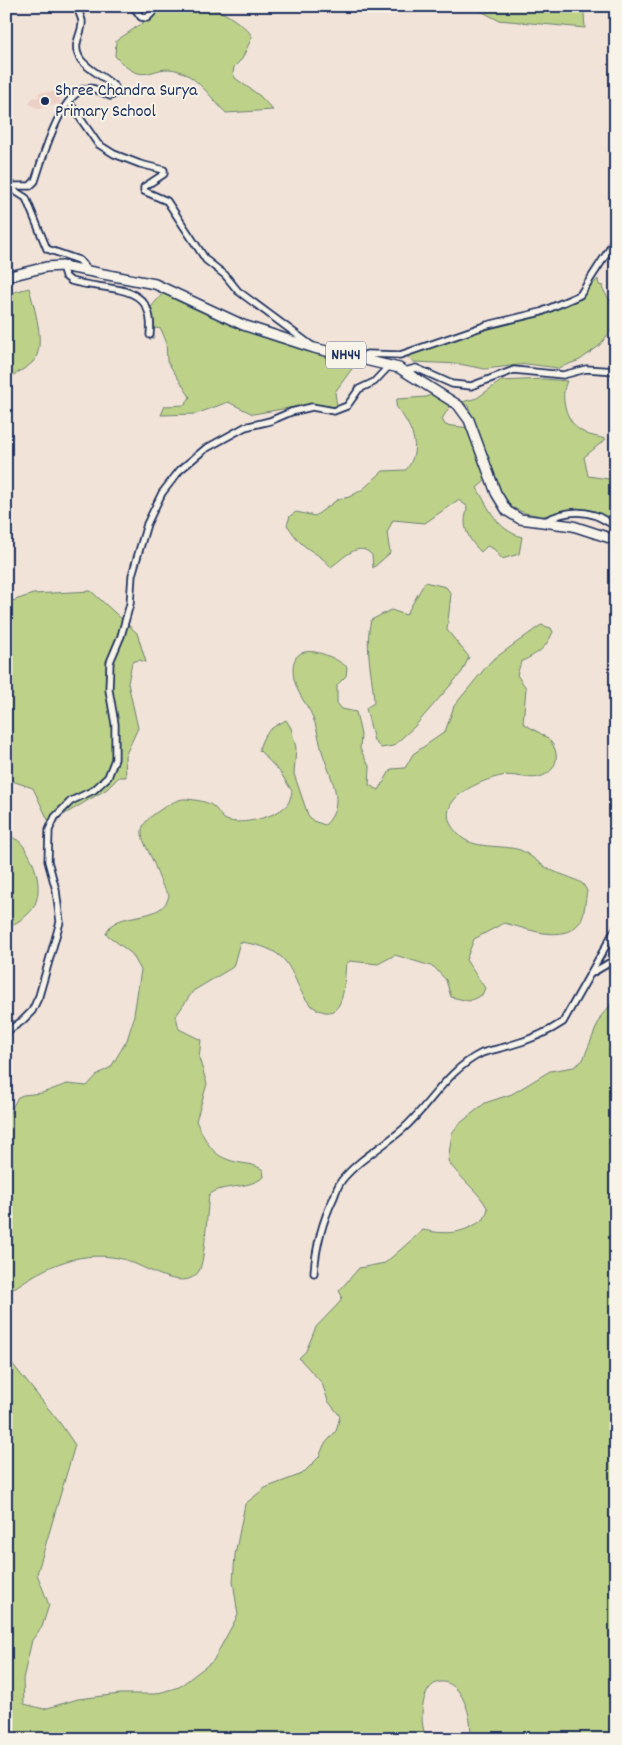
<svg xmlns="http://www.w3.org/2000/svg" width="622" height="1745" font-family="Dekko,sans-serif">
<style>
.built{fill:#ecd0c5}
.green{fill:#bdd288;stroke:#6c8073}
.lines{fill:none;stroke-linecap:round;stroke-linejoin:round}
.minor-casing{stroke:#1b2f5e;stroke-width:9}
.primary-casing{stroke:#1b2f5e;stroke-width:12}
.minor{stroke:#f7f3e8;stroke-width:5.5}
.primary{stroke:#f7f3e8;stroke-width:9}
.poi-dot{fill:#1b2f5e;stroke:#f7f3e8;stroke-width:2}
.labels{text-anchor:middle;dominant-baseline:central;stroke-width:4;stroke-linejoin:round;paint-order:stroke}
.shield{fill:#f7f3e8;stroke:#5d6a87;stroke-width:1}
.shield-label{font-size:16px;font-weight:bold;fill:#1b2f5e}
.poi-label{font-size:18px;fill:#1b2f5e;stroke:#f7f3e8;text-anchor:start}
</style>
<rect width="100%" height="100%" fill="#f2e3d8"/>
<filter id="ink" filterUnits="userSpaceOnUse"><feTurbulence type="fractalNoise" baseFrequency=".02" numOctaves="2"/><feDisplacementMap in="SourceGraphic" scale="10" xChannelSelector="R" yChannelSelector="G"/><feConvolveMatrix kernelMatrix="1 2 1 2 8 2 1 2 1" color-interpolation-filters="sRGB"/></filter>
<g filter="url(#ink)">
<path class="built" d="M39,92H59L61,104L50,105L39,109L29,104L32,98L38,97Z"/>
<g class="green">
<path d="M150,6C183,6 209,0 236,21C243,26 249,30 252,37L242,59L234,67L233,73L235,78L260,96L273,110L226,113C213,100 200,81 184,73C152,58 148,93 115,56L116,41L154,15Z"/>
<path d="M471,6H580L584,13L585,28L498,20Z"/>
<path d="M598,279L599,285L603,286L602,288L609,299L616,303V324L599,346L580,360L558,368L527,364L485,369L459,364L414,362L406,356L457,337L542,316L578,299Z"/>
<path d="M29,288C34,307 47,346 33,362C26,369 14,374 6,380V296L10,293Z"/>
<path d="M163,293C212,320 260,335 313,350L315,354L354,366L335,392L337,407L312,404L253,414L228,402L196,414L161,415L165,406L185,405L190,397L167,361L166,341L161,329L155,328L151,307Z"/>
<path d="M543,379L567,381C559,397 566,423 583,432C589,436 599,437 606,439L584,457L588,476L616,480V514L613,520L582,509L542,516L525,513L511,507L502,493L468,406L462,402L477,398L501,381Z"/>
<path d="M433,394L450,406L442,419L445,425L470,428L486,480L477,488C490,510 496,529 522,537L519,554L502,559L494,549L487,546L481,552C473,544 465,534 465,522C465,516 467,512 467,506L458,500L425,523L393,520L387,533L390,553L373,568L372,555C358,540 344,558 331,567C322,556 313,553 302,544C296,539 292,531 287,525L290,516L296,512L315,516L337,500L349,497L362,490L383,471L406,470C424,447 410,425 396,406L397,399L426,397Z"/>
<path d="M425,582L446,587L451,594L447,630L469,657L462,672L415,726L393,746L381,748L374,741L366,708L374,703C373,675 364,649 371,620L391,610L406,615Z"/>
<path d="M91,591L137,633L146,662L139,660L132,662L128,683L138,728L125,756L126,777H119L107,789L55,820H48L33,788L6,779V603L33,594Z"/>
<path d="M541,625L551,628L553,632C544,651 539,652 521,662L517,675L526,688L523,723C530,728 539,732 546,737C562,750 559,772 539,777C527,780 513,773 501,776C474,782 427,804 459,835C473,850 501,844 520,850C530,854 539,864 549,869C560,875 573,877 583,884L587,891C585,900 585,914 580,922C563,945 526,928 504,923L474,939L466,960L485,988L482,995L469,1001L451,997L446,980L434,967L395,955L378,964L350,961L346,964C344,978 346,1015 325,1012C298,1007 298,970 280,956C269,947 255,944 240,942L233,967L193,991L176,1016L179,1029L201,1040L199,1058L207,1084L196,1121C208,1145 212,1158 241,1163C249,1164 256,1165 263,1170L264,1177C244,1191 224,1183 209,1195C207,1210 205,1261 199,1271C183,1296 139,1261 118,1258C75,1250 40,1269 6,1294V1119L18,1097L23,1095L42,1093L67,1084L87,1086L98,1074L111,1067L127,1040L133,1021L141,970L132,954L106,934C113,908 164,925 169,895C160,885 158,873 153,861C140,834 133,827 163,808C170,804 179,798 187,799C195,800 206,801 213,806C218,810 220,817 226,820C241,826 276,817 287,805C290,801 291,796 292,791L280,772L259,750C264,730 272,728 286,720L291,728L296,748L294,774L308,815L313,821L325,825C348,803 329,776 322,751C318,736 316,720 307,706C300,696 293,683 293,670C293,637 334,656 347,667L346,676L337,685V703L342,709L356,712L361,735L360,749L370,768L369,785L379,790L391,769L405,768L413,754L445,732L454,706L491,661Z"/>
<path d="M6,835C11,837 17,839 20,842C34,857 45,889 33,908C28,917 14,923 6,930Z"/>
<path d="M616,999V1269L611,1271L616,1283V1739H471C471,1725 470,1714 464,1701C454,1677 429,1673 423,1704C421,1717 422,1726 426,1739H6V1356L60,1423L75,1445L37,1574L49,1605L42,1627L32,1640L23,1679L24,1704L44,1709L78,1699L120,1694H155L179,1687L213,1661L238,1615L233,1581L235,1555L245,1504L265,1488L302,1474L319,1457L324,1445L336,1431L340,1416L328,1401L322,1383L299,1358L306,1351L316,1327L340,1302L342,1296L339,1291L359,1268L385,1263L423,1230C448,1235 463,1234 484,1219L488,1209C478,1190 460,1179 448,1161L452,1133L458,1125L485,1103L512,1094L550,1071L574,1067L583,1060L601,1016Z"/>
</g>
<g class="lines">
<g class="minor-casing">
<g id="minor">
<path d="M133,6L141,17L147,18L152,13"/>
<path d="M69,102L98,144L114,154L140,164L164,170V174L144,187V191L167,201L206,260L225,275L238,291L311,345"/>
<path d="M6,186H30L35,181C43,157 59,98 84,89C92,85 102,93 110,96L115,94V87C105,77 90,71 81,60C70,44 83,35 82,21C81,16 78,11 77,6"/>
<path d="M7,186L26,198L47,249L79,260L89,271"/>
<path d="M62,266L65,276L71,281C109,292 156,281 150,335"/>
<path d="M357,358L367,354L400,355L487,325L541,312L580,295L609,250L616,234"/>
<path d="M405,371L416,368L452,384L471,386L514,370L563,375L586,369L616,371"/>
<path d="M543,522C558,514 577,509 594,515C601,517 608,523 616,526"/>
<path d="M592,973L609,963L616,962"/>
<path d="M6,1032L22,1021L32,1011L39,996L60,922L56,890L48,861L49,830L55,817L71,801L94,790L108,777L115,759V724L109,690L110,662L121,636L130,604L132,575L147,524L162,493L180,470L205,449L245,427L270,421L291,412L312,407L334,411L347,406L359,389L374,382L390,365"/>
<path d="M314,1273C316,1245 322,1222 334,1197C336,1191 339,1184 342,1180C359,1159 384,1146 403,1129C430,1105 447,1070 482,1053C490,1050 499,1049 508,1046C526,1041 547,1033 563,1022L616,928"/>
</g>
</g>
<g class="primary-casing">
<path id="primary" d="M6,277L46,267L62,266L155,284L243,325L314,348L399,368L458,405L469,420L496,493L507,511L520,519L573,526L616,540"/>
</g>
<use href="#minor" class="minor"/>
<use href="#primary" class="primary"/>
</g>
</g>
<circle class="poi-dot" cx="45" cy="101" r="5"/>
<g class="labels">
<rect class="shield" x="326" y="341.5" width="40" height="27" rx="4"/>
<g class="shield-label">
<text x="346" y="355">NH44</text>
</g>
<g class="poi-label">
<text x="55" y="91">Shree Chandra Surya<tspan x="55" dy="21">Primary School</tspan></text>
</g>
</g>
<rect width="622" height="1745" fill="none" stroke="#f7f3e8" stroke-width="25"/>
<rect x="12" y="12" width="597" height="1720" fill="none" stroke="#1b2f5e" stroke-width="2" filter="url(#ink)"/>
</svg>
